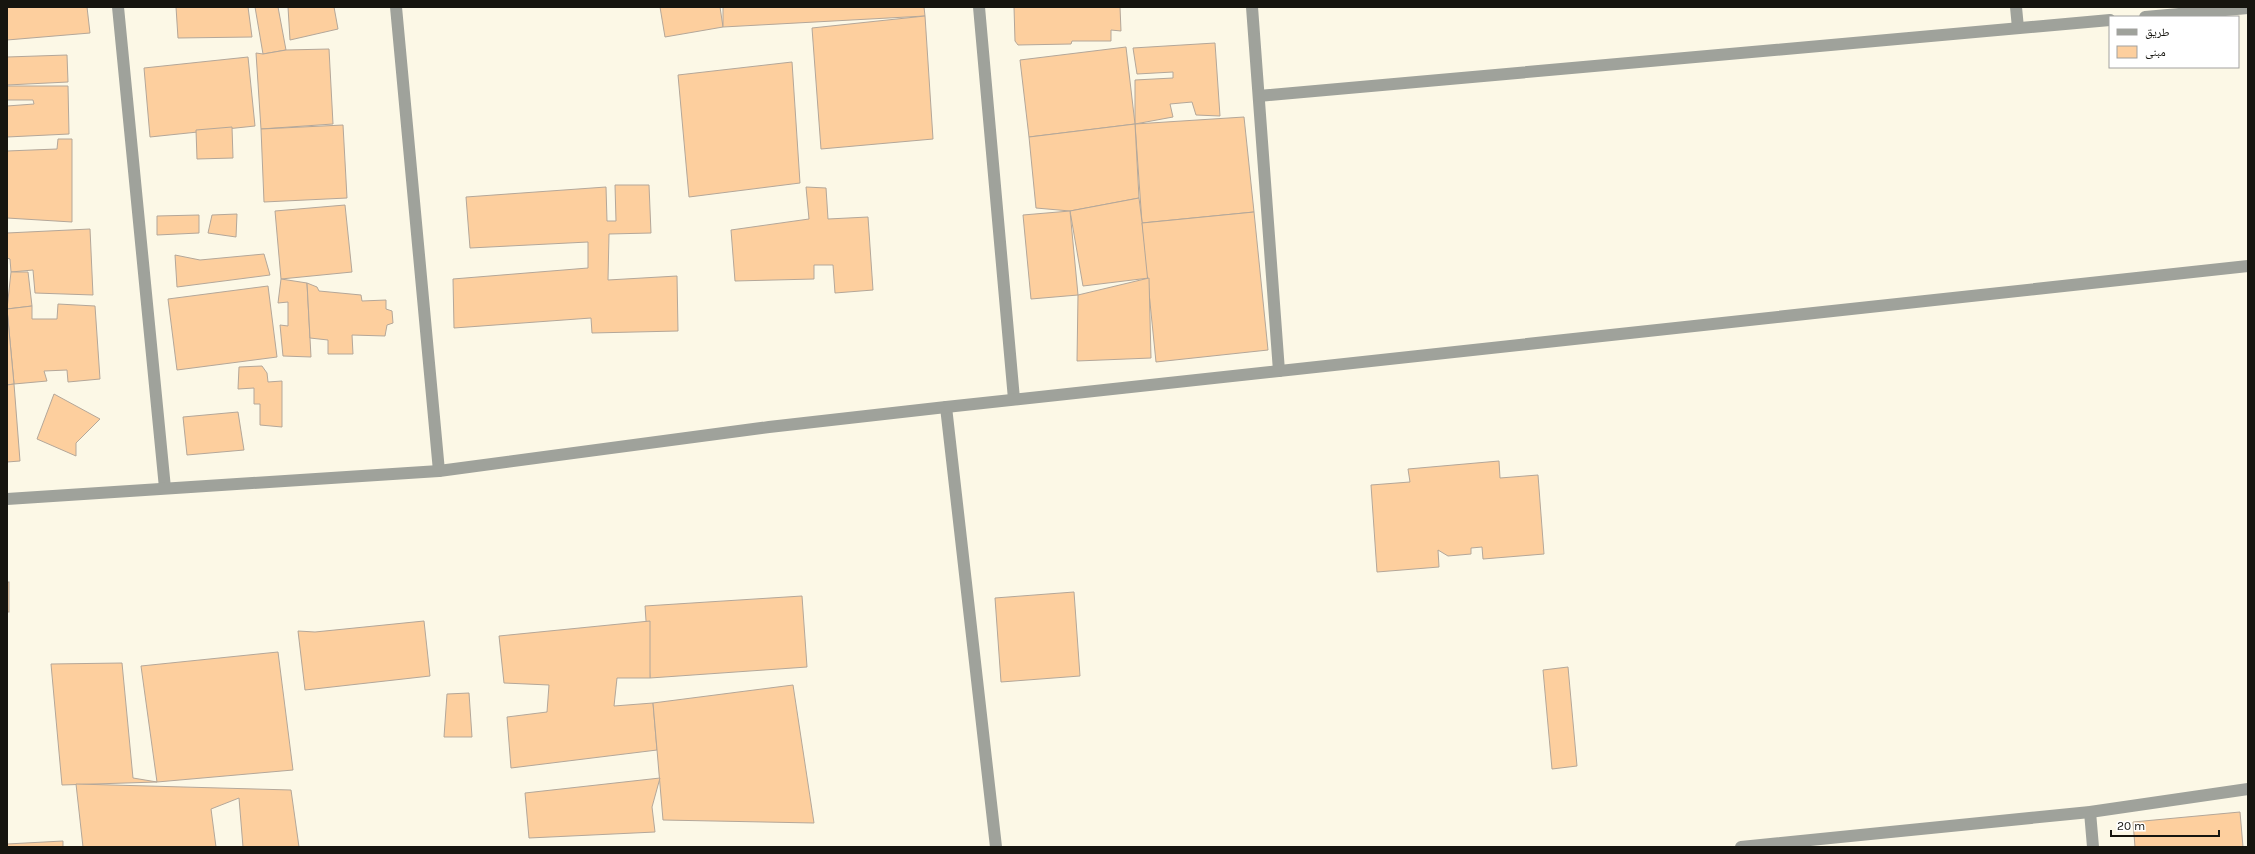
<svg xmlns="http://www.w3.org/2000/svg" width="2255" height="854" font-family="Karla,'Noto Naskh Arabic',sans-serif">
<style>
.building{fill:#fdcf9e;stroke:#b4a799}
.lines{fill:none;stroke-linecap:round;stroke-linejoin:round}
.minor{stroke:#9fa29b;stroke-width:12}
</style>
<rect width="100%" height="100%" fill="#fcf8e6"/>
<g class="building">
<path d="M7,7H87L90,33L7,40Z"/>
<path d="M176,7H248L252,37L178,38Z"/>
<path d="M255,7H278L286,50L263,54Z"/>
<path d="M288,7H334L338,29L290,40Z"/>
<path d="M660,7H720L723,27L665,37Z"/>
<path d="M723,7H924L925,16L723,27Z"/>
<path d="M1014,7H1120L1121,31L1111,30V41H1072L1071,44L1018,45L1015,41Z"/>
<path d="M925,16L933,139L821,149L812,28Z"/>
<path d="M1215,43L1220,116L1196,115L1192,102L1170,104L1173,117L1135,124V80L1173,78V72L1137,74L1133,48Z"/>
<path d="M1126,47L1135,124L1029,137L1020,60Z"/>
<path d="M329,49L333,124L261,129L256,53L263,54L286,50Z"/>
<path d="M67,55L68,82L7,85V57Z"/>
<path d="M248,57L255,126L150,137L144,68Z"/>
<path d="M792,62L800,183L689,197L678,75Z"/>
<path d="M7,86H68L69,134L7,137V106L34,104L33,100H7Z"/>
<path d="M1244,117L1254,212L1142,223L1135,124Z"/>
<path d="M1135,124L1139,198L1070,211L1036,208L1029,137Z"/>
<path d="M343,125L347,198L264,202L261,129Z"/>
<path d="M232,127L233,158L197,159L196,130Z"/>
<path d="M58,139H72V222L7,218V151L57,149Z"/>
<path d="M615,185H649L651,233L609,234L608,280L677,276L678,331L592,333L591,318L454,328L453,279L588,268V242L470,248L466,197L606,187L607,221H616Z"/>
<path d="M806,187L826,188L828,219L868,217L873,290L835,293L833,265H814V279L735,281L731,230L809,219Z"/>
<path d="M1139,198L1149,278L1083,286L1070,211Z"/>
<path d="M345,205L352,272L281,279L275,211Z"/>
<path d="M1070,211L1078,295L1031,299L1023,215Z"/>
<path d="M1254,212L1268,350L1156,362L1142,223Z"/>
<path d="M237,214L236,237L208,233L212,215Z"/>
<path d="M199,215V233L157,235V216Z"/>
<path d="M90,229L93,295L35,293L33,270L11,272L10,259L7,258V233Z"/>
<path d="M264,254L270,275L177,287L175,255L200,260Z"/>
<path d="M11,272H28L32,306L7,309Z"/>
<path d="M1149,278L1151,358L1077,361L1078,295Z"/>
<path d="M281,279L307,283L311,357L283,356L280,325L288,326V302L278,303Z"/>
<path d="M307,283L317,287L319,291L361,295L362,301L386,300V309L392,311L393,323L387,325L385,336L352,335L353,354H328V340L310,338Z"/>
<path d="M268,286L277,357L177,370L168,299Z"/>
<path d="M58,304L95,306L100,379L68,382L67,370L44,371L47,381L14,384L7,309L32,306V319H57Z"/>
<path d="M7,309L14,384L7,385Z"/>
<path d="M262,366L267,373L268,382L282,381V427L260,425V404H254V388L238,389L239,367Z"/>
<path d="M14,384L20,461L7,462V385Z"/>
<path d="M54,394L100,419L76,443V456L37,439Z"/>
<path d="M238,412L244,450L187,455L183,417Z"/>
<path d="M1499,461L1500,478L1538,475L1544,554L1483,559L1482,547L1471,548V554L1448,556L1438,550L1439,567L1377,572L1371,485L1410,482L1408,469Z"/>
<rect x="7" y="582" width="2" height="30"/>
<path d="M1074,592L1080,676L1001,682L995,598Z"/>
<path d="M802,596L807,667L650,678L645,606Z"/>
<path d="M424,621L430,676L305,690L298,631L315,632Z"/>
<path d="M650,621V678H617L614,706L653,703L657,750L511,768L507,717L547,712L549,685L504,683L499,636Z"/>
<path d="M278,652L293,770L157,782L141,666Z"/>
<path d="M122,663L133,778L157,782L62,785L51,664Z"/>
<path d="M1568,667L1577,766L1552,769L1543,670Z"/>
<path d="M793,685L814,823L663,820L653,703Z"/>
<path d="M469,693L472,737H444L447,694Z"/>
<path d="M660,778L652,807L655,832L529,838L525,793Z"/>
<path d="M76,784L291,790L299,847H243L239,798L211,809L216,847H83Z"/>
<path d="M2240,812L2243,847H2135L2133,822Z"/>
<path d="M63,841V847H7V844Z"/>
</g>
<g class="lines">
<g class="minor">
<path d="M118,7L165,488"/>
<path d="M396,7L439,471"/>
<path d="M979,7L1014,399"/>
<path d="M1252,7L1279,371"/>
<path d="M2016,7L2018,28"/>
<path d="M2145,17L2248,8"/>
<path d="M1259,96L2110,20"/>
<path d="M946,407L996,847"/>
<path d="M7,499L439,471L769,427L946,407L2248,266"/>
<path d="M2090,812L2093,847"/>
<path d="M1741,847L2090,812L2248,789"/>
</g>
</g>
<rect width="2255" height="854" fill="none" stroke="#16150f" stroke-width="16"/>
<rect x="2109" y="16" width="130" height="52" fill="#ffffff" stroke="#a2a19f"/>
<rect x="2117" y="29" width="20" height="6" fill="#9fa29b" stroke="#a2a19f"/>
<text x="2145" y="36" font-size="12" fill="#16150f">طريق</text>
<rect x="2117" y="46" width="20" height="12" fill="#fdcf9e" stroke="#a2a19f"/>
<text x="2145" y="56" font-size="12" fill="#16150f">مبنى</text>
<path d="M2111 830v6h108v-6" fill="none" stroke="#16150f" stroke-width="2"/>
<text x="2117" y="830" font-size="12" fill="#16150f" stroke="#ffffff" stroke-width="3" paint-order="stroke">20 m</text>
</svg>
